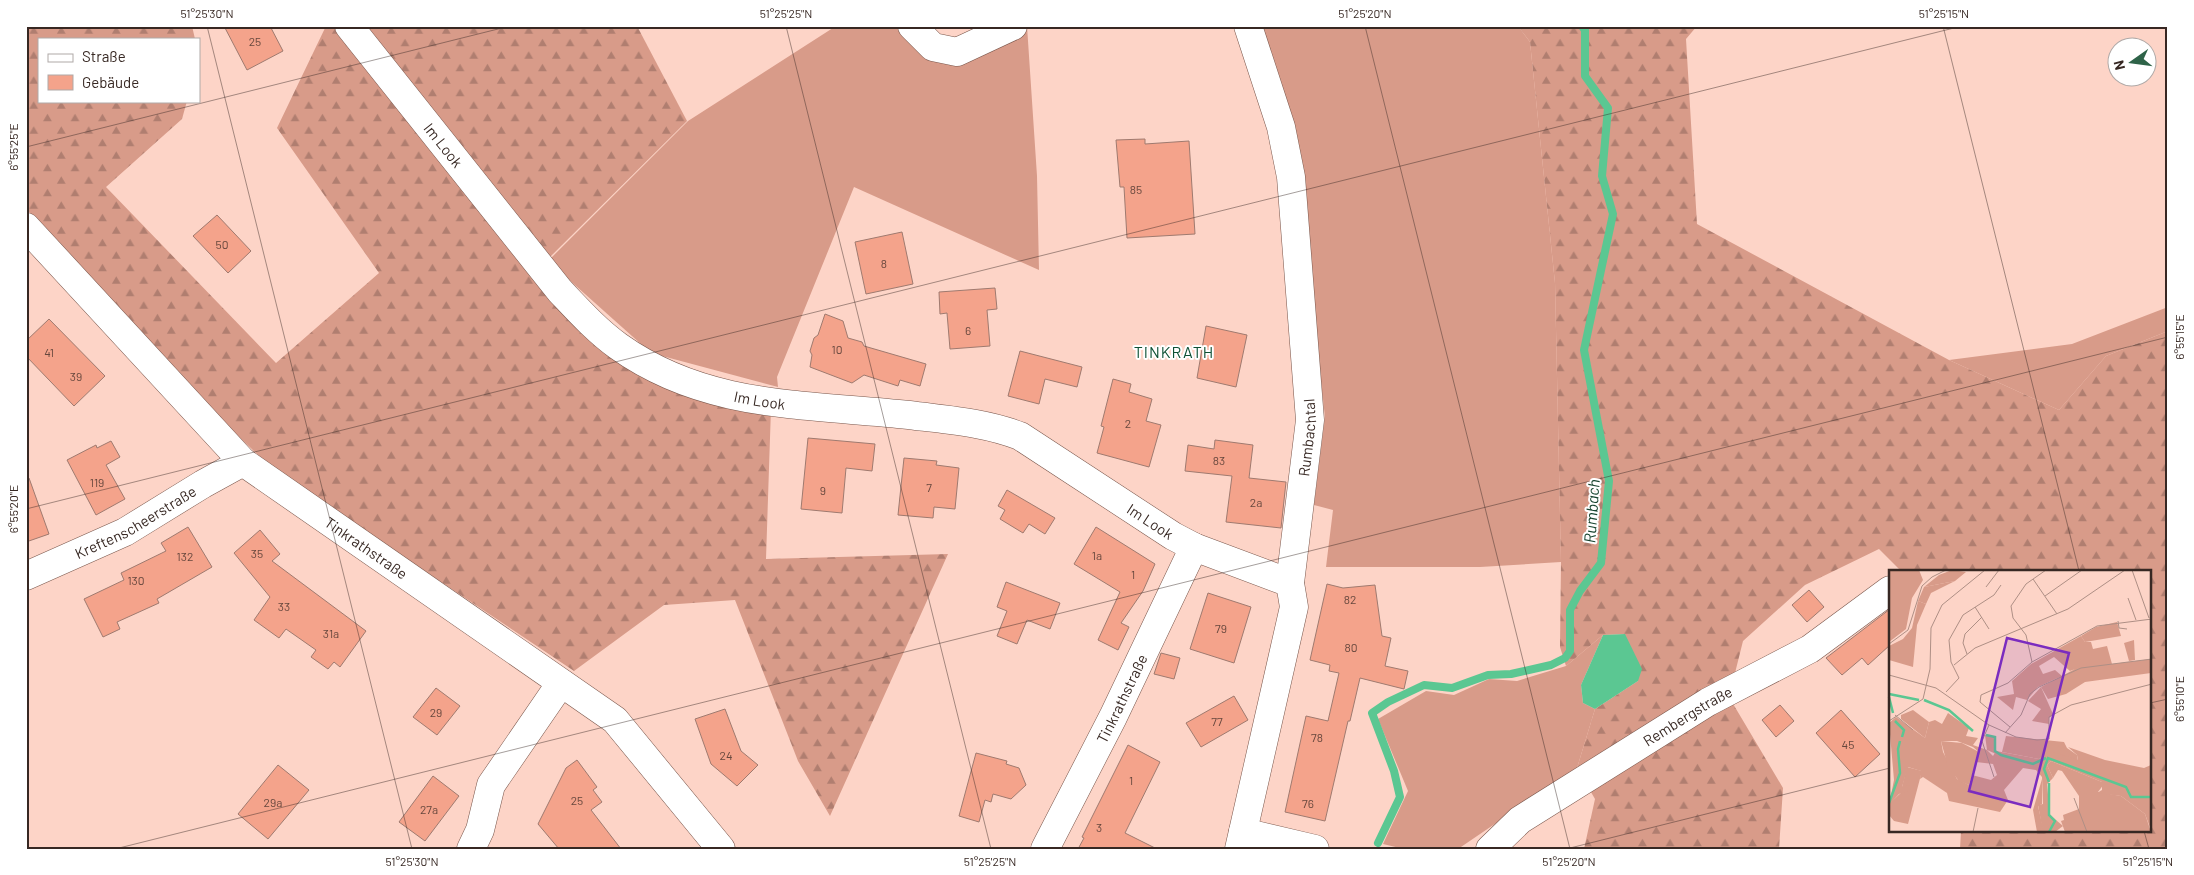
<svg xmlns="http://www.w3.org/2000/svg" width="2194" height="875" font-family="Barlow,sans-serif">
<style>
.grass{fill:#d89b89}
.forest{fill:url(#forest-firs)}
.water{fill:#5bc792}
.lines{fill:none;stroke-linecap:round;stroke-linejoin:round}
.stream{stroke:#5bc792;stroke-width:8}
.building{fill:#f4a38b;stroke:#9f7a6f}
.minor-casing{stroke:#7a574c;stroke-width:29}
.minor{stroke:#fff;stroke-width:28}
.ticks{fill:none;stroke:#372823;stroke-width:1;stroke-opacity:0.45}
.labels{text-anchor:middle;dominant-baseline:central;stroke-width:4;stroke-linejoin:round;paint-order:stroke}
.number-label{font-size:12px;fill:#66473d}
.street-label{font-size:15px;fill:#372823;stroke:#fff}
.neighbourhood-label{font-size:16px;letter-spacing:1px;fill:#0e5034;stroke:#fff}
.water-label{font-size:16px;font-style:italic;fill:#17442f;stroke:#fff}
.inset-river{fill:none;stroke:#5bc792;stroke-width:2.5}
.inset-road{fill:none;stroke:#ae8f85;stroke-width:1}
.view{fill:#7b2cbf;fill-opacity:0.15;stroke:#7b2cbf;stroke-width:2.5}
.inset-edge{fill:none;stroke:#372823;stroke-width:2.5}
.neatline{fill:none;stroke:#372823;stroke-width:2}
.ticks-label{font-size:12px;text-anchor:middle;fill:#372823}
</style>
<defs>
<pattern id="forest-firs" width="22" height="20" patternUnits="userSpaceOnUse" patternTransform="scale(1.25)"><rect width="22" height="20" fill="#d89b89"/><path d="M5 1l3.5 6h-7zM16 11l3.5 6h-7z" fill="#b07e70"/></pattern>
</defs>
<rect width="100%" height="100%" fill="#fdd4c7"/>
<g class="grass">
<path d="M836,26H906L936,54L1016,26H1027L1037,176L1039,270L854,187L777,377L778,387L651,353L548,261L688,121Z"/>
<path d="M1259,26H1518L1530,42L1555,283L1561,562L1480,567H1326L1333,510L1314,505L1325,417L1293,130Z"/>
<path d="M2168,307V331L2106,356L2059,410L1949,360L2072,344Z"/>
<path d="M1603,635L1581,685L1583,703L1595,709L1577,768L1458,849H1404L1383,844L1408,791L1378,719L1426,691L1454,695L1489,679L1517,681L1566,666Z"/>
</g>
<g class="forest">
<path d="M26,26H192L195,39H39V101H187L182,119L106,187L276,363L379,273L277,128L326,26H334L510,235L615,353L771,408L766,559L948,554L830,816L798,761L735,600L664,605L574,671L274,470L233,431L26,209Z"/>
<path d="M353,26H637L687,121L548,259Z"/>
<path d="M1518,26H1697L1686,39L1697,224L1949,360L2059,410L2106,356L2168,331V849H1960L1961,831H2150V571H1901L1879,549L1805,585L1743,641L1729,697L1783,788L1779,849H1584L1595,799L1577,768L1595,709L1638,681L1624,634L1603,635L1566,666L1560,647L1561,562L1555,283L1530,42Z"/>
</g>
<path class="water" d="M1625,634L1642,669L1638,681L1595,709L1583,703L1581,685L1603,635Z"/>
<g class="lines">
<path class="stream" d="M1378,843L1400,797L1394,771L1372,713L1388,702L1424,685L1452,688L1488,675L1511,674L1551,665L1565,658L1570,651V610L1580,591L1601,563L1609,481L1584,350L1613,214L1602,176L1608,108L1585,76V30L1582,26"/>
</g>
<g class="building">
<path d="M224,26H270L283,51L247,70Z"/>
<path d="M1145,139V144L1189,141L1195,234L1127,238L1124,187H1120L1116,140Z"/>
<path d="M217,215L251,251L228,273L193,236Z"/>
<path d="M902,232L913,284L866,294L855,242Z"/>
<path d="M995,288L997,309L987,310L990,346L950,349L947,313L940,314L939,292Z"/>
<path d="M825,314L843,321L848,338L862,342L864,346L926,364L920,386L900,380L898,386L864,375L852,383L810,367L812,355L810,351L814,338L818,335Z"/>
<path d="M49,319L105,376L74,406L26,356V341Z"/>
<path d="M1206,326L1247,335L1236,387L1197,378Z"/>
<path d="M1020,351L1082,367L1077,387L1045,379L1039,404L1008,396Z"/>
<path d="M1113,379L1131,384L1129,392L1152,399L1146,421L1161,425L1149,467L1097,453L1104,427L1101,426Z"/>
<path d="M808,438L875,444L872,471L846,468L842,513L801,509Z"/>
<path d="M1215,440L1253,445L1249,478L1286,482L1281,528L1226,522L1232,476L1185,471L1188,445L1214,449Z"/>
<path d="M111,441L120,457L106,465L125,499L96,515L67,460L96,445L97,448Z"/>
<path d="M904,458L937,461L936,465L959,468L955,509L934,507L933,518L898,515Z"/>
<path d="M29,478L49,534L26,542V479Z"/>
<path d="M1007,490L1055,518L1045,534L1029,524L1023,533L1000,519L1005,510L998,506Z"/>
<path d="M188,527L212,567L157,599L159,603L117,622L120,629L103,637L84,599L124,580L121,573L166,551L161,543Z"/>
<path d="M1096,527L1155,564L1143,591L1121,623L1129,627L1118,650L1098,640L1120,592L1074,564Z"/>
<path d="M260,530L280,554L272,561L366,631L340,667L334,662L328,669L311,657L316,650L286,629L279,638L254,620L270,597L234,553Z"/>
<path d="M1006,582L1060,603L1050,629L1027,620L1017,644L997,636L1007,611L997,607Z"/>
<path d="M1327,584L1343,588L1375,585L1382,636L1391,638L1385,666L1408,671L1404,689L1360,678L1350,721H1348L1325,821L1285,812L1306,716L1328,721L1339,673L1329,671L1330,665L1310,660Z"/>
<path d="M1809,590L1824,607L1807,622L1792,605Z"/>
<path d="M1208,593L1251,607L1234,663L1190,649Z"/>
<path d="M1890,609V645L1868,665L1862,658L1842,675L1826,658Z"/>
<path d="M1161,653L1180,658L1174,679L1154,674Z"/>
<path d="M436,688L460,706L437,735L413,717Z"/>
<path d="M1234,696L1248,720L1201,747L1186,723Z"/>
<path d="M1780,705L1794,721L1776,737L1762,720Z"/>
<path d="M725,709L741,751L758,765L737,786L711,764L695,719Z"/>
<path d="M1841,710L1880,754L1855,777L1816,733Z"/>
<path d="M1128,745L1160,762L1125,833L1157,849H1078L1084,838L1082,837Z"/>
<path d="M976,753L1007,761L1006,764L1019,768L1026,785L1011,799L993,794L991,802L985,800L979,822L959,816Z"/>
<path d="M577,760L597,787L593,790L602,802L591,810L621,849H559L538,824L566,768Z"/>
<path d="M278,765L309,790L268,839L238,814Z"/>
<path d="M433,776L459,796L425,841L399,822Z"/>
</g>
<g class="lines">
<g class="minor-casing">
<g id="minor">
<path id="s1" d="M349,26L560,291C578,310 596,330 618,346C706,409 806,404 909,415C947,420 984,422 1020,436L1173,536L1194,547L1290,583"/>
<path d="M912,26L933,47L957,52L1013,26"/>
<path id="s2" d="M26,227L243,462L615,720L721,849"/>
<path id="s3" d="M26,576L125,532L203,484L243,462"/>
<path d="M1243,832L1315,849"/>
<path d="M471,849L480,830L491,785L561,683"/>
<path id="s4" d="M1045,849L1113,717L1194,547"/>
<path id="s5" d="M1239,849L1294,607L1290,583L1310,420L1291,177L1281,127L1248,26"/>
<path id="s6" d="M1490,849L1520,820L1708,702L1810,649L1890,590"/>
</g>
</g>
<use href="#minor" class="minor"/>
</g>
<path class="ticks" d="M207,26L412,849M786,26L991,849M1365,26L1570,849M1943,26L2079,571M26,147L510,26M26,509L1962,26M2150,703L2168,699M2144,831L2149,849M115,849L2168,337M1566,849L1890,768"/>
<g class="labels">
<g class="number-label">
<text x="255" y="41">25</text>
<text x="1136" y="189">85</text>
<text x="222" y="244">50</text>
<text x="884" y="263">8</text>
<text x="968" y="330">6</text>
<text x="837" y="349">10</text>
<text x="49" y="352">41</text>
<text x="76" y="376">39</text>
<text x="1128" y="423">2</text>
<text x="1219" y="460">83</text>
<text x="97" y="482">119</text>
<text x="929" y="487">7</text>
<text x="823" y="490">9</text>
<text x="1256" y="502">2a</text>
<text x="257" y="553">35</text>
<text x="1097" y="555">1a</text>
<text x="185" y="556">132</text>
<text x="1133" y="574">1</text>
<text x="136" y="580">130</text>
<text x="1350" y="599">82</text>
<text x="284" y="606">33</text>
<text x="1221" y="628">79</text>
<text x="331" y="633">31a</text>
<text x="1351" y="647">80</text>
<text x="436" y="712">29</text>
<text x="1217" y="721">77</text>
<text x="1317" y="737">78</text>
<text x="1848" y="744">45</text>
<text x="726" y="755">24</text>
<text x="1131" y="780">1</text>
<text x="577" y="800">25</text>
<text x="273" y="802">29a</text>
<text x="1308" y="803">76</text>
<text x="429" y="809">27a</text>
<text x="1099" y="827">3</text>
</g>
<g class="street-label">
<text stroke="none"><textPath href="#s1" startOffset="152">Im Look</textPath></text>
<text stroke="none"><textPath href="#s1" startOffset="572">Im Look</textPath></text>
<text stroke="none"><textPath href="#s5" startOffset="419">Rumbachtal</textPath></text>
<text stroke="none"><textPath href="#s3" startOffset="122">Kreftenscheerstraße</textPath></text>
<text stroke="none"><textPath href="#s1" startOffset="991">Im Look</textPath></text>
<text stroke="none"><textPath href="#s2" startOffset="470">Tinkrathstraße</textPath></text>
<text stroke="none"><textPath href="#s4" startOffset="169">Tinkrathstraße</textPath></text>
<text stroke="none"><textPath href="#s6" startOffset="239">Rembergstraße</textPath></text>
</g>
<g class="neighbourhood-label">
<text x="1174" y="351">TINKRATH</text>
</g>
<g class="water-label">
<text transform="translate(1591 511) rotate(-86)">Rumbach</text>
</g>
</g>
<g transform="translate(1889 570)">
<rect width="262" height="262" fill="#fdd4c7"/>
<path d="M0,0H30L34,10L23,28L17,59L0,72ZM63,0L77,2L66,11L35,17L50,5ZM29,31L37,34L28,55L24,97L0,90V76L14,69L23,58ZM228,52L232,66L196,72L192,66L207,57ZM152,117L164,144L160,148V154L143,151L152,139L139,131ZM96,165L105,167L107,184L98,180ZM117,166L175,172L178,178L188,185L189,191L161,182L150,189L113,182ZM162,191L213,212L215,214L209,222L232,226L256,244L262,262H176L172,251L175,250L174,245L190,239V226L173,201L169,200L164,208L158,195ZM18,197L33,201L19,254L5,251L0,245V234L17,218L13,217ZM153,209V234L149,236L154,258V262H148L144,240Z" fill="#d89b89"/>
<path d="M66,11L42,23L37,34L29,31L35,17ZM192,66L196,72H202L204,79L218,76L223,94L262,89V103L196,112L177,124L159,129L152,117L186,99L181,101L165,87L150,96L154,104L166,100L173,106L149,117L138,130L127,127L124,140L108,127L125,124L123,111L142,94ZM245,70L246,90L240,91L235,73ZM59,143L80,158L77,166L89,168L84,175L98,180L104,186L107,181L150,189L161,181L189,190L188,185L179,177L216,190L255,198L262,195V260L256,244L232,226L208,223L213,220V212L162,191L158,195L164,208L158,214L161,245L174,256L166,262H154L149,235L154,234L153,207L147,200L134,198L115,220L119,230L111,242L60,231L58,223L34,207L31,209L32,201L19,197L13,217L20,215L22,220L10,224L0,235L5,210L0,153L7,147L36,168L40,152L46,150L53,154ZM52,171H68L84,177L90,182L87,192L104,194L108,205L102,210L83,205L80,215L68,209L54,182Z" fill="#d89b89" fill-rule="evenodd"/>
<path d="M24,140L40,152L36,168L12,149V145ZM52,171L73,173L90,182L80,215L70,211L59,197Z" fill="#d89b89"/>
<path class="inset-river" d="M0,124L30,130M0,127L4,143M35,130L60,140L84,161M6,151L15,160L13,167M97,165L106,167V181L112,185L144,194L157,188M160,212L155,199L159,188L237,217L242,227H263M160,213V245L166,251L160,262M0,233L11,203L9,179L11,171"/>
<path class="inset-road" d="M243,0L260,48M144,9L168,44M97,17L110,0M156,26L193,0M239,28L247,50M86,37L100,59M229,51L230,58L238,59M0,74L19,60L33,16L43,7L57,0M78,84L74,73L76,64L93,47M143,92L137,65L124,48L122,36L137,14L157,0M65,95L86,78L179,39L236,0M0,105L47,118L100,155L127,167L148,170L160,169V147L182,135L263,114M57,122L70,108L62,92L60,70L74,45L105,25L112,15M6,145L24,160M0,151L34,129L41,99L42,58L53,35L96,0M100,155L93,171L105,207M121,157L91,132L92,125L119,113L143,92L208,56L263,49M116,163L132,145L141,124L150,117L192,98L263,89M185,228L198,262M84,262L89,238"/>
<path class="view" d="M118,68L180,83L141,237L80,221Z"/>
<rect width="262" height="262" class="inset-edge"/>
</g>
<rect width="2194" height="875" fill="none" stroke="#ffffff" stroke-width="55"/>
<rect x="38" y="38" width="162" height="65" fill="#ffffff" stroke="#afa9a7"/>
<rect x="48" y="54" width="25" height="8" fill="#ffffff" stroke="#afa9a7"/>
<text x="82" y="62" font-size="15" fill="#372823">Straße</text>
<rect x="48" y="75" width="25" height="15" fill="#f4a38b" stroke="#afa9a7"/>
<text x="82" y="88" font-size="15" fill="#372823">Gebäude</text>
<g transform="translate(2132 62) rotate(256)"><circle r="24" fill="#ffffff" stroke="#afa9a7"/>
<path d="M0-4L9 19L0 12L-9 19Z" fill="#2e6348"/>
<text y="-8" font-size="14" font-weight="bold" text-anchor="middle" fill="#372823">N</text>
</g>
<rect x="28" y="28" width="2138" height="820" class="neatline"/>
<g class="ticks-label">
<text x="207" y="18">51°25'30"N</text>
<text x="786" y="18">51°25'25"N</text>
<text x="1365" y="18">51°25'20"N</text>
<text x="1944" y="18">51°25'15"N</text>
<text transform="translate(14 147) rotate(-90)" y="4">6°55'25"E</text>
<text transform="translate(2180 337) rotate(-90)" y="4">6°55'15"E</text>
<text transform="translate(14 509) rotate(-90)" y="4">6°55'20"E</text>
<text transform="translate(2180 699) rotate(-90)" y="4">6°55'10"E</text>
<text x="412" y="866">51°25'30"N</text>
<text x="990" y="866">51°25'25"N</text>
<text x="1569" y="866">51°25'20"N</text>
<text x="2148" y="866">51°25'15"N</text>
</g>
</svg>
